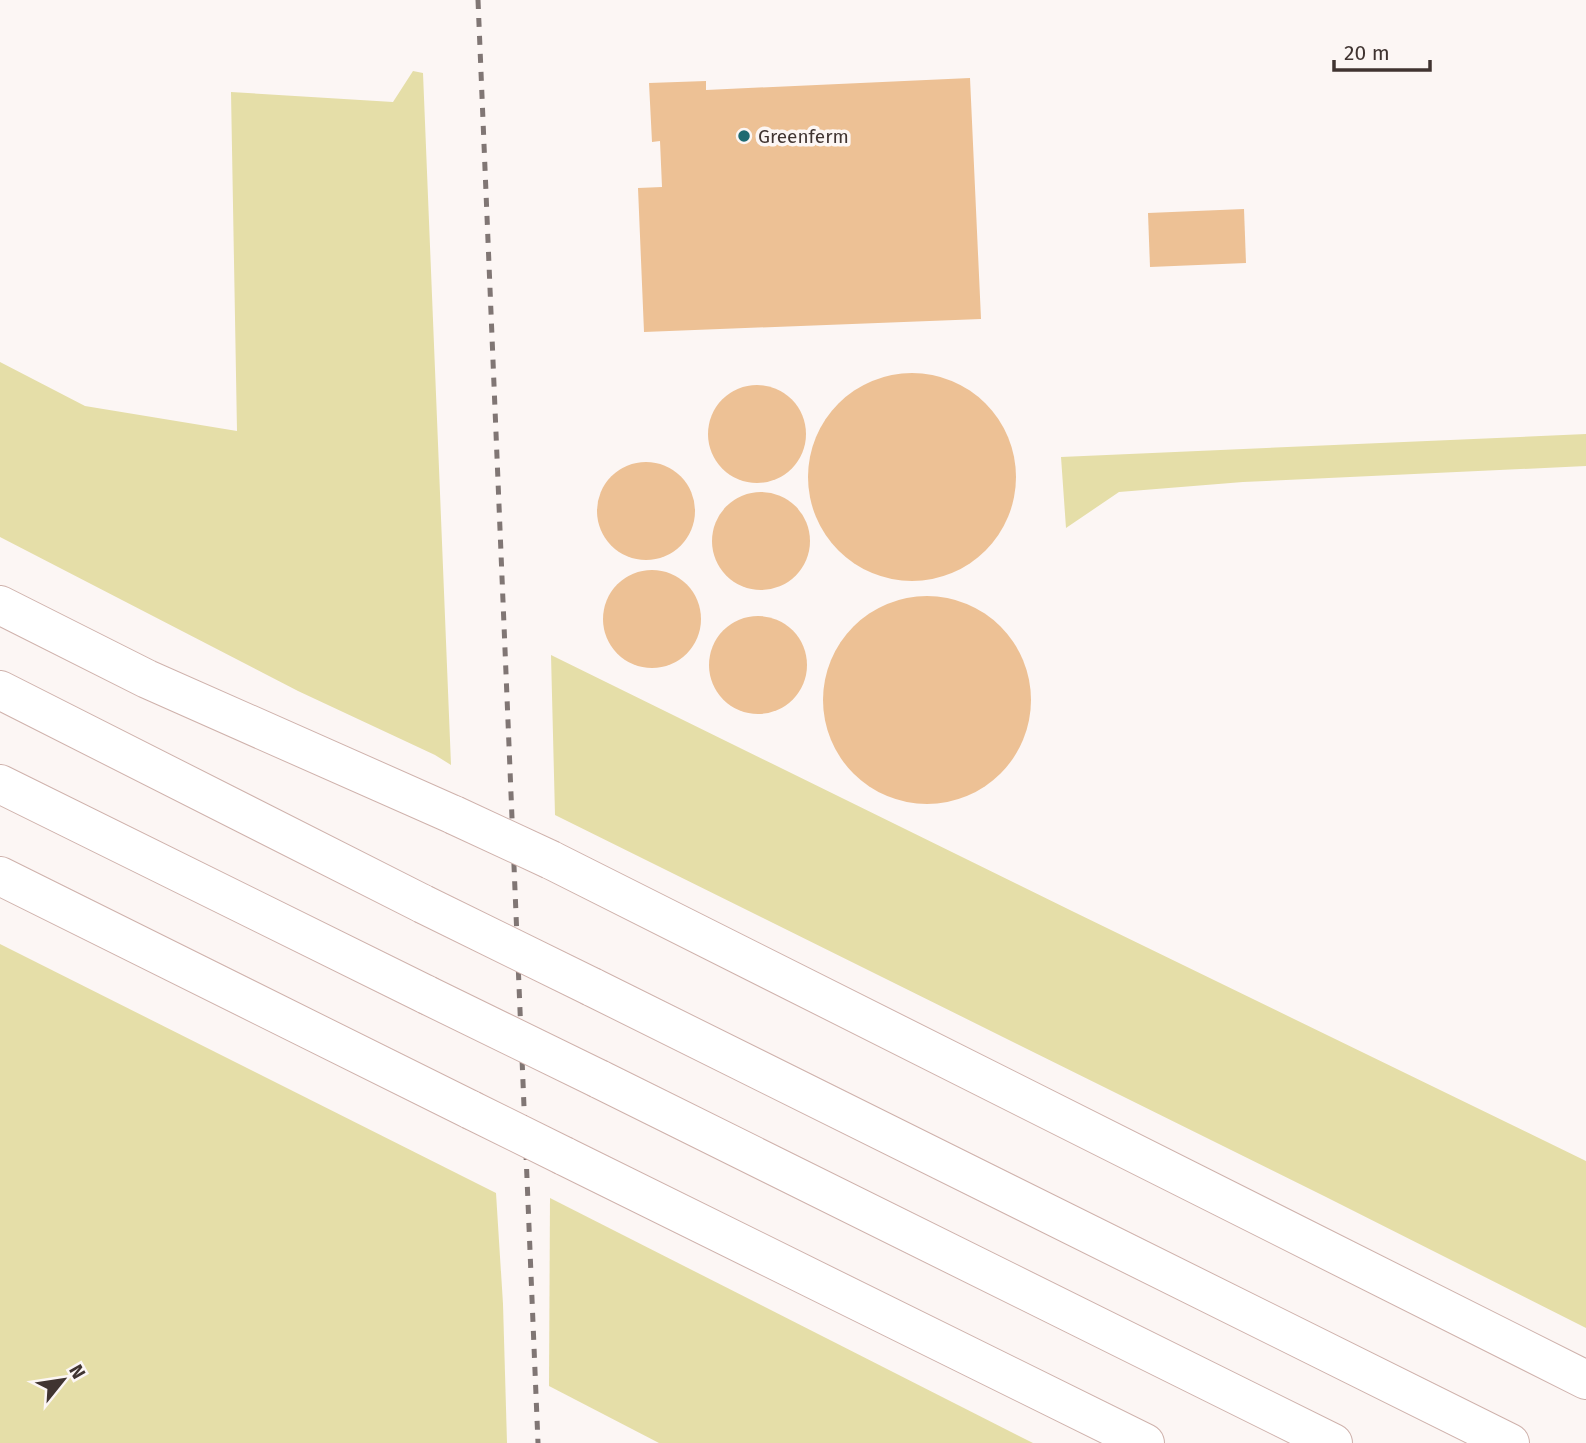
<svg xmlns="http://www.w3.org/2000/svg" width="1586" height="1443" font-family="'Fira Sans',sans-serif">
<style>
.green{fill:#e5dea8}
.building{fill:#edc195}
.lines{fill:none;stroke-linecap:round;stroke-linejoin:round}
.highway-casing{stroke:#cfb2ac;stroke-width:40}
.highway{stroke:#fff;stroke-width:38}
.rail{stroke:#807674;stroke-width:5;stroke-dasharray:9 9;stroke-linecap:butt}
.highway-bridge-casing{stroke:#cfb2ac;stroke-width:40;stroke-linecap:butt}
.highway-bridge{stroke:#fff;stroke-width:38}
.poi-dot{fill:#1e6a71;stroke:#fcf6f4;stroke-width:2.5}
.labels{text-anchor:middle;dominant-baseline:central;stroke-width:7;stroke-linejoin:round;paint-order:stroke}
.poi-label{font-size:19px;fill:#403431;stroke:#fcf6f4;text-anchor:start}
</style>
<rect width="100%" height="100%" fill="#fcf6f4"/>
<g class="green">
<path d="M413,71L423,73L451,765L435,755L298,691L0,537V362L85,406L237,431L231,92L393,102Z"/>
<path d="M1586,434V466L1243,482L1119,492L1066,528L1061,457Z"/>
<path d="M551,655L1074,912L1586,1161V1328L1326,1197L555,815Z"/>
<path d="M0,944L496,1193L503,1304L507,1443H0Z"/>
<path d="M550,1198L1033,1443H659L549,1386Z"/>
</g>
<g class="building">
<path d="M970,78L981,319L644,332L638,188L662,187L660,141L652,142L649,83L706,81V90Z"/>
<path d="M1244,209L1246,263L1150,267L1148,213Z"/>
<circle cx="912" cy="477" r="104"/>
<circle cx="757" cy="434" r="49"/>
<circle cx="646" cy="511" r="49"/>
<circle cx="761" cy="541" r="49"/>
<circle cx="652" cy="619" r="49"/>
<circle cx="927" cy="700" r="104"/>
<circle cx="758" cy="665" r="49"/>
</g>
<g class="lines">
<g class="highway-casing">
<g id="highway">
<path d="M0,605L147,679L454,815"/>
<path d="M0,690L423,904"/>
<path d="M0,784L427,995"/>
<path d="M551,860L1586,1380"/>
<path d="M0,876L471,1110"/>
<path d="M592,987L1510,1443"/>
<path d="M599,1079L1333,1443"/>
<path d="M564,1156L1145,1443"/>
</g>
</g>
<use href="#highway" class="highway"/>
<path class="rail" d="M478,0L538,1443"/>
<g class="highway-bridge-casing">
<g id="highway-bridge">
<path d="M454,815L551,860"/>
<path d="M423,904L592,987"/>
<path d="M427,995L599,1079"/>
<path d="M471,1110L564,1156"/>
</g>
</g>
<use href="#highway-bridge" class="highway-bridge"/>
</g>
<circle class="poi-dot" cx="744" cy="136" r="7"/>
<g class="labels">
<g class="poi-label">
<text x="758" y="136">Greenferm</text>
</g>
</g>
<g transform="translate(63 1380) rotate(60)" stroke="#fcf6f4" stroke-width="5" paint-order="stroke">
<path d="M0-5L12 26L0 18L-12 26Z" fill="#403431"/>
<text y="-10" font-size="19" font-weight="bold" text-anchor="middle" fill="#403431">N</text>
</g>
<path d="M1334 60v10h96v-10" fill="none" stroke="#403431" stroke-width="3.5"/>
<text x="1344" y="60" font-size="21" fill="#403431" stroke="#fcf6f4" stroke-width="5" paint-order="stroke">20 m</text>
</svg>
